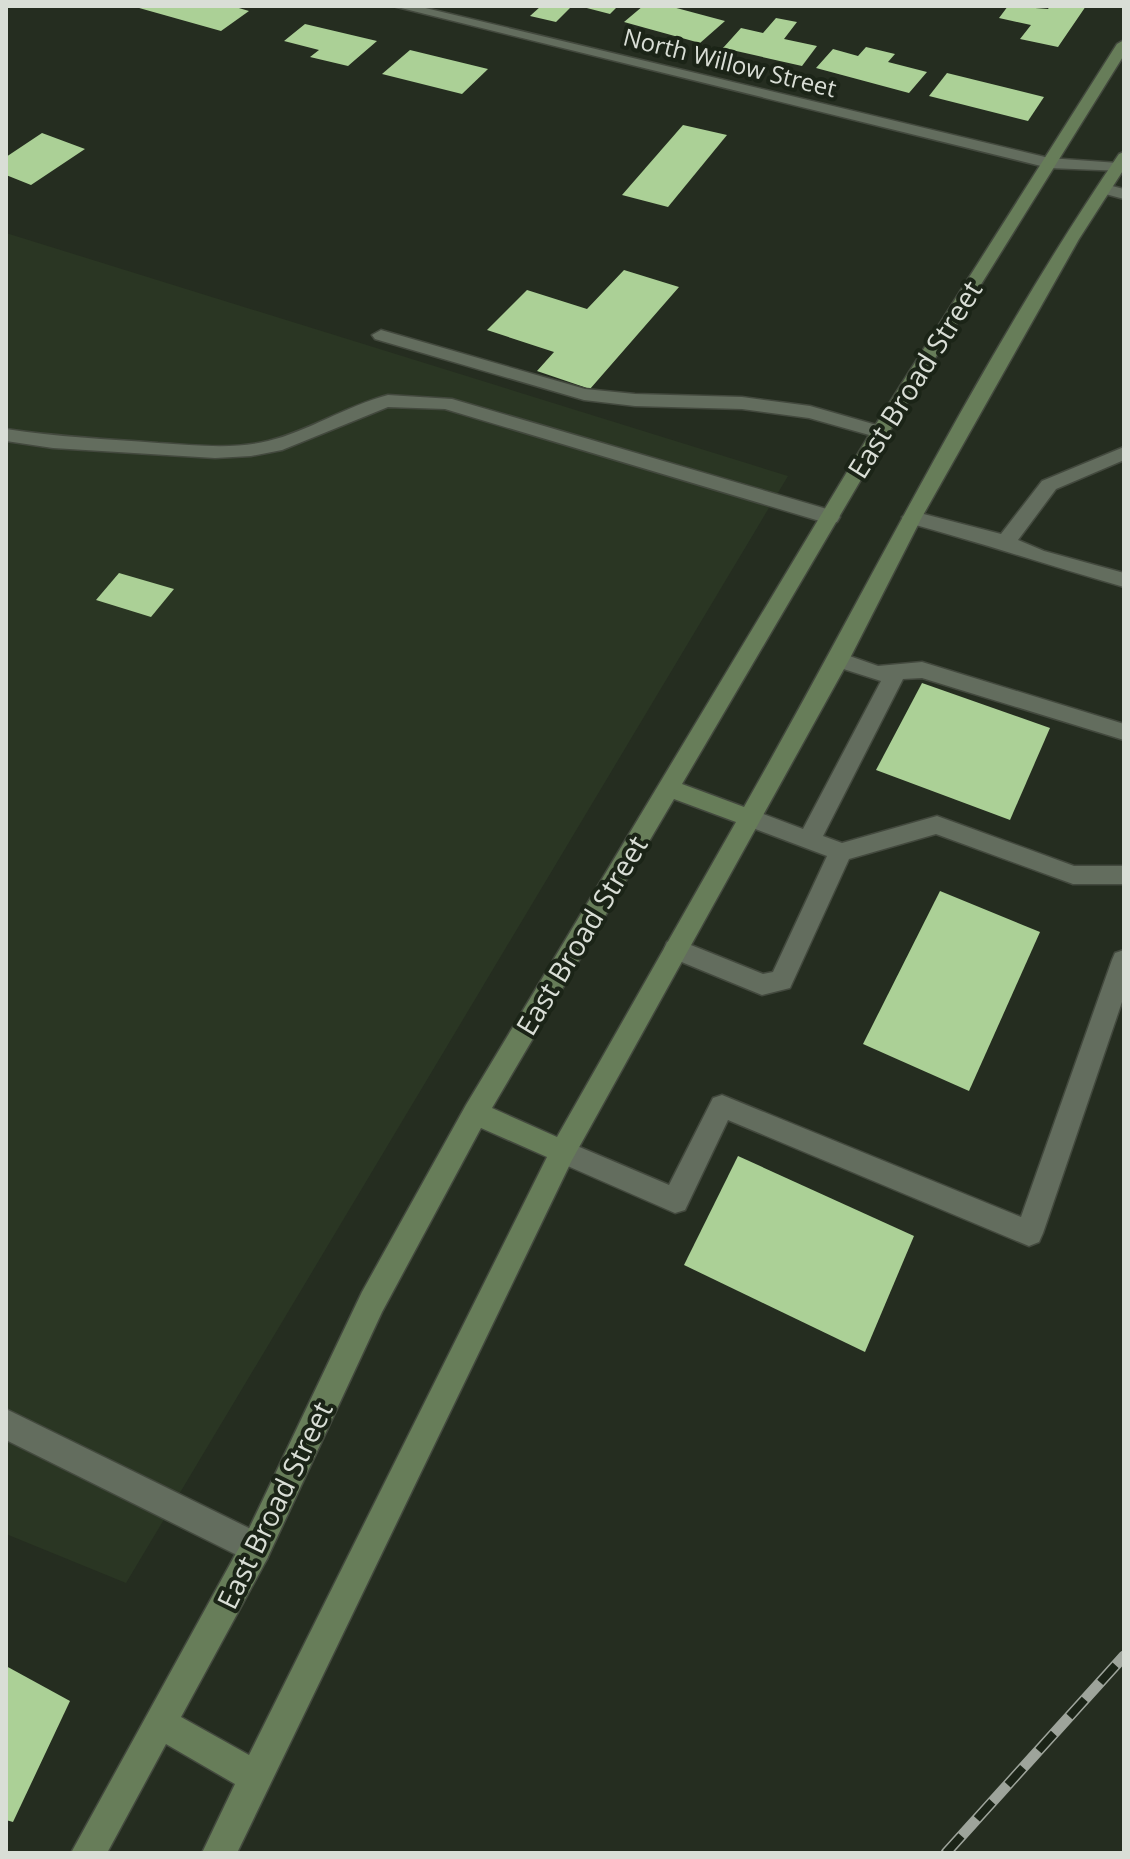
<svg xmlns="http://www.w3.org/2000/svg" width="1130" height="1859" font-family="'Open Sans',sans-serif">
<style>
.built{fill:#2a3623}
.building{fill:#abd096}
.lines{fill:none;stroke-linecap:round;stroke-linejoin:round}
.lane-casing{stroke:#43493e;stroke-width:3}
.street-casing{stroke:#43493e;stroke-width:3}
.secondary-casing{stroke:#43493e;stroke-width:3}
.lane{fill:#636d5e;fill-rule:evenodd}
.street{fill:#636d5e;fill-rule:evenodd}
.secondary{fill:#677d59;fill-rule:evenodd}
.rail-casing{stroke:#9ea49b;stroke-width:11}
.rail{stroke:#1b2417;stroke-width:8;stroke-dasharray:23;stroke-linecap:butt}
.labels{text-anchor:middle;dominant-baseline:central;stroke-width:8;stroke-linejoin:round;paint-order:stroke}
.far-street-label{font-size:24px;fill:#d9ded6;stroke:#1b2417}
.street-label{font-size:28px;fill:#d9ded6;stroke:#1b2417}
</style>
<rect width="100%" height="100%" fill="#252d20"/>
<path class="built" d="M6,233L788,476L126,1583L6,1534Z"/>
<g class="building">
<path d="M132,6H232L249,11L221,31Z"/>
<path d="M541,6H572L556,22L530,16Z"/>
<path d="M579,6H618L610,14Z"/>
<path d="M643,6H669L725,21L700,43L624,22Z"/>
<path d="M1008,6L1048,9L1050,6H1086L1058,47L1020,39L1031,25L999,18Z"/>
<path d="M776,18L797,22L784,39L817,46L802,66L723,48L741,28L763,33Z"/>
<path d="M305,24L377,41L348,66L310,57L319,50L284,41Z"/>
<path d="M866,47L895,54L888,62L927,72L909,93L816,68L833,49L858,56Z"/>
<path d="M410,50L488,69L462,94L382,74Z"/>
<path d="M947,73L1044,97L1028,121L929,96Z"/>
<path d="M683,125L727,135L668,207L622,195Z"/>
<path d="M42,133L85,149L31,185L6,175V157Z"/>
<path d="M624,270L679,287L590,389L537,371L554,352L487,330L527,290L587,309Z"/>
<path d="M119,573L174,589L151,617L96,600Z"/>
<path d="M922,683L1050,728L1010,820L876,770Z"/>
<path d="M940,891L1040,932L969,1091L863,1044Z"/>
<path d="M738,1156L914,1236L865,1352L684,1265Z"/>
<path d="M6,1666L70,1701L13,1822L6,1820Z"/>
</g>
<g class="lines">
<g class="lane-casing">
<g id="lane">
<path d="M1104,184L1124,189V199L1098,192V186Z"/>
<path d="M381,330L585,389L635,394L742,397L810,406L887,428L889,432L880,438L809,418L742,409L635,406L584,400L375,339L372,335Z"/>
<path d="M388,395L452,399L837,512L840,517L837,522H823L445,409L388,407L282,450L251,456L215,458L53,448L6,441V429C57,437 107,439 158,443C194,445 233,450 268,441C307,432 346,406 388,395Z"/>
<path d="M1124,447V460L1056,489L1018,540L1044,551L1124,573V587C1050,566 979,542 905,522L902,517L912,511L1001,534L1042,481Z"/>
<path d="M838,652L878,666L922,662L1124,724V740L922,678L903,679L823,836L842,843L937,816L1074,866H1124V884H1073L936,834L849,859L790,988L762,995L667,956L664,949L667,942L676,939L763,974L773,972L827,856L742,824L739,818L742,812L750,809L803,829L881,681L831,665L827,660L831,655Z"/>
<path d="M1124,950V996L1043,1233L1039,1242L1029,1246L728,1120L685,1210L675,1213L554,1160L550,1152L554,1144L563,1140L669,1185L713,1098L722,1095L1021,1217L1112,960L1115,953Z"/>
<path d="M6,1409L267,1537L271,1548L267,1559L256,1563L245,1559L6,1440Z"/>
</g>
</g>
<g class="street-casing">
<path id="street" d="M393,6H417L1049,158L1118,163L1123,165L1124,171L1049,168Z"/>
</g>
<g class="secondary-casing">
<path id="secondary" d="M1124,40V55L889,432L682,784L744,807C868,589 978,361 1119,154L1124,152V169L1079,239L922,517L849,660L572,1160L237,1853H202L235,1784L166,1744L107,1853H71L245,1537L362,1292L466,1105L871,432L1117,44ZM674,799L736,822L557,1137L492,1108ZM481,1128L547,1157L249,1755L181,1717L267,1559L382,1312Z"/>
</g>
<use href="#lane" class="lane"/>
<use href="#street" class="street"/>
<use href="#secondary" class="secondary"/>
<g class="rail-casing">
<path id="rail" d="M946,1853L1124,1656"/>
</g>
<use href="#rail" class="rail"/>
</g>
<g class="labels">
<g class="far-street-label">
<text transform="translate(730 62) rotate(14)">North Willow Street</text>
</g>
<g class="street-label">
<text transform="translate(914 379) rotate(-58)">East Broad Street</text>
<text transform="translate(581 935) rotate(-59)">East Broad Street</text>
<text transform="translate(274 1505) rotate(-64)">East Broad Street</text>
</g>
</g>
<rect width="1130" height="1859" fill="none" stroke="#d9ded6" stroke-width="16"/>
</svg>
